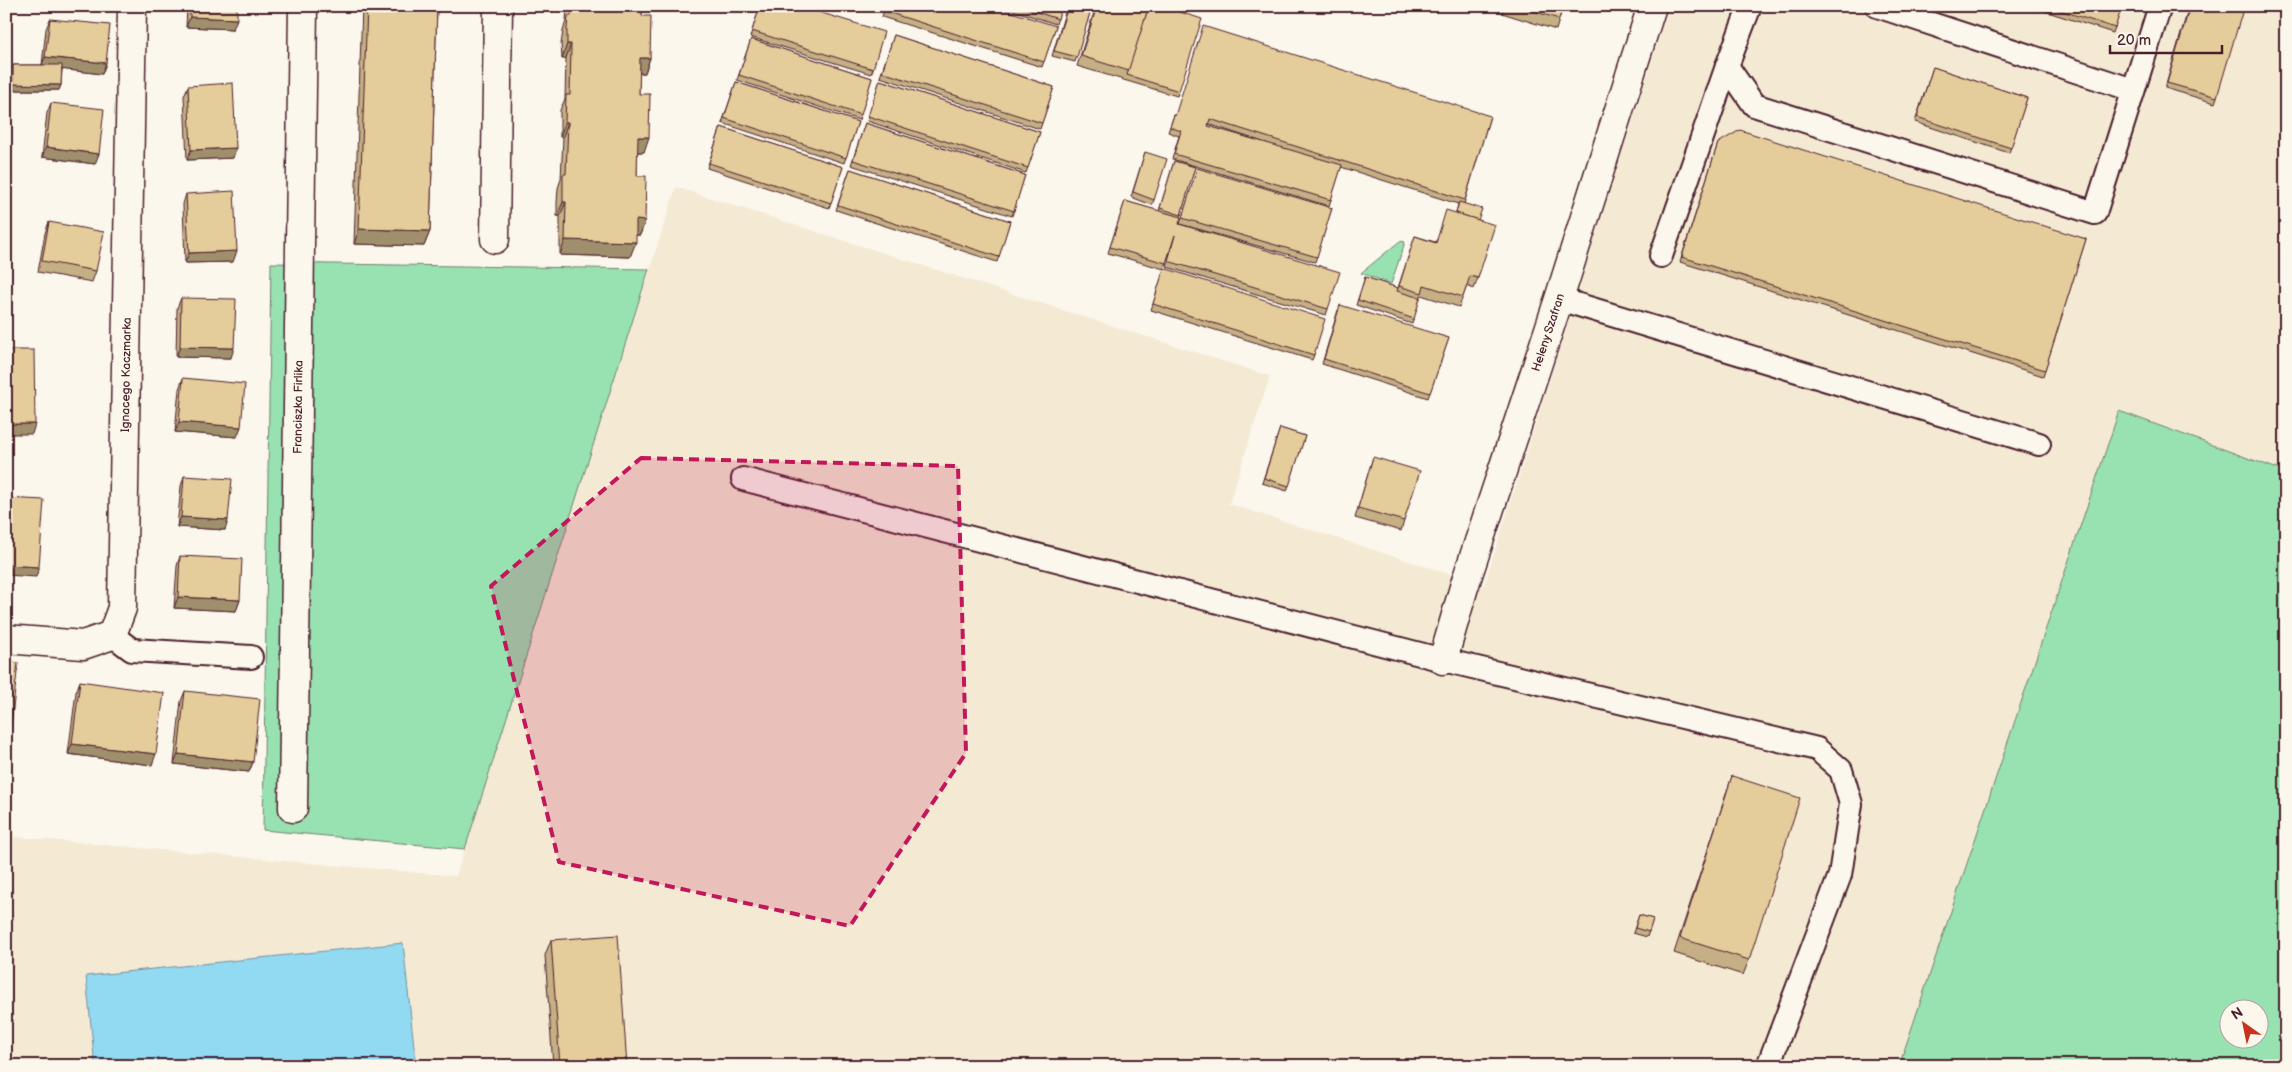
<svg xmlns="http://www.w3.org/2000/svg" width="2292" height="1072" font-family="'Balsamiq Sans',sans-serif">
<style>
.built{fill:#f4ead4}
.green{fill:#98e1b0;stroke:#71806e;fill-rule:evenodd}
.water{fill:#91daf2;stroke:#758fa2}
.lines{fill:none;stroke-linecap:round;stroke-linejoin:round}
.lane-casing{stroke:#4a1f2b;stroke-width:26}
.street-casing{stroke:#4a1f2b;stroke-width:31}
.lane{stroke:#fbf7ec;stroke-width:22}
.street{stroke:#fbf7ec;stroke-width:28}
.wall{fill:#c5af85;stroke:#4a1f2b;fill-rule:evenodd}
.shaded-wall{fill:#a08f6c;stroke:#4a1f2b}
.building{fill:#e5cc9b;stroke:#4a1f2b}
.marked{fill:#c2185b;fill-opacity:0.2;stroke:#c2185b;stroke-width:4;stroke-dasharray:10 6;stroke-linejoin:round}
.labels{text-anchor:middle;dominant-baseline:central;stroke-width:4;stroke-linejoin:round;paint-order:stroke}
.street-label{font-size:12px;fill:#4a1f2b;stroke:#fbf7ec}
</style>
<rect width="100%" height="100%" fill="#fbf7ec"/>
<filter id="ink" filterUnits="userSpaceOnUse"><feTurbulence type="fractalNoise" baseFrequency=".02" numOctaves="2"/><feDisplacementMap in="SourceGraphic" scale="10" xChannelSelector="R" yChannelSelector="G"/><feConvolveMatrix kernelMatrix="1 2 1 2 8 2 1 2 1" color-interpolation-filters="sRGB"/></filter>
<g filter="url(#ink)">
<path class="built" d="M1669,6H2286V472L2119,411L1899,1066H6V836L456,876L676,187L1270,376L1229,504L1484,585Z"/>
<g class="green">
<path d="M1400,241L1405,242L1391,284L1361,273Z"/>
<path d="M271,263L649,269L465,849L263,830Z"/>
<path d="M2119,411L2286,472V1066H1899ZM2230,1010H2260V1040H2230Z"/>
</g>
<path class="water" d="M403,943L416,1066H95L86,976Z"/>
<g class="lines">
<g class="lane-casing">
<g id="lane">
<path d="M1750,6L1727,66L1754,105L2095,213L2160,6"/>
<path d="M1877,6L2133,90"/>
<path d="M1661,256L1727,66"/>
<path d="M1559,299L2039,444"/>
<path d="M743,479L1443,660L1817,749L1841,770L1851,804L1840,875L1768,1066"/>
<path d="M112,635L132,650L251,657"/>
</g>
</g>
<g class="street-casing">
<g id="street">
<path d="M495,239L498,6"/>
<path id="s1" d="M6,639L83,645L112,635L122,608L132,6"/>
<path id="s2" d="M1443,660L1464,587L1559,299L1652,6"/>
<path id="s3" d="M293,808L303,6"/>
</g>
</g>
<use href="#lane" class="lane"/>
<use href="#street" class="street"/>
</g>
<g class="wall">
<path d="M187,6H237L233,29L186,27Z"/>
<path d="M362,6H437L430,231L424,246L354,244Z"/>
<path d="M567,6H642V16L650,58L645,73H639V94L644,152H637V176L645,221L640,235H636L630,257L560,255V216H557V203L558,188L561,179L563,137H560V110L565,99L566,58L562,59L561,44L563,31L566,21Z"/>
<path d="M760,6L873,69L871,74L750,37Z"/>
<path d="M848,6H866L864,11Z"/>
<path d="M885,6L1056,26L1042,67L882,17Z"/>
<path d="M1000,6H1062L1056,24Z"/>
<path d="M1067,6H1092L1075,62L1052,56Z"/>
<path d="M1096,6L1179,91L1177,96L1077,66Z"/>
<path d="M1504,6H1563L1556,30L1502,13Z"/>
<path d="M2029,6H2122L2113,33Z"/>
<path d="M2189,6L2217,97L2215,103L2165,88Z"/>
<path d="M50,19L106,63L102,74L62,69L61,85L59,90H11V70L13,65H42L46,29Z"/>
<path d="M894,35L1054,87L1040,129L880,77Z"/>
<path d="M751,39L872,78L859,120L737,80Z"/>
<path d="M1933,67L2027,98L2009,153L1915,122Z"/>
<path d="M880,80L1040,132L1026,173L867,121Z"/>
<path d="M736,82L858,122L844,163L722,123Z"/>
<path d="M188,86L233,158L187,160L184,96Z"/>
<path d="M51,103L95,164L42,157L47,113Z"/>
<path d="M1174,115L1490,116L1464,204L1478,220V278L1474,289L1467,286L1459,307L1421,295L1412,324L1356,305L1365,277L1398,288L1415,236L1435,242L1456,213L1458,204L1341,167L1329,206L1172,159L1179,136L1168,132ZM1208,124L1269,144L1208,126Z"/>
<path d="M865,123L1025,175L1012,216L851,165Z"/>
<path d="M721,127L843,167L829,208L707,168Z"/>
<path d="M1718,143L2086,239L2043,376L1680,262Z"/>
<path d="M1145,152L1154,200L1152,205L1131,197Z"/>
<path d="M1174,161L1195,167L1180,217L1179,224L1328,309L1326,315L1167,267L1173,241L1164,268L1314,355L1312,360L1151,310L1164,269L1108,253L1125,201L1159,211Z"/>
<path d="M850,169L1010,221L997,262L836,210Z"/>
<path d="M1196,173L1332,208L1315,262L1180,224Z"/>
<path d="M186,194L233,262L185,263L183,204Z"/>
<path d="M49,222L96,271L92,282L38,272L45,233Z"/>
<path d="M181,298L231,358L176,357L177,308Z"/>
<path d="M1338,310L1449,338L1428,398L1322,364Z"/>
<path d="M183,378L237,437L175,432L179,389Z"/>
<path d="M1280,428L1305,436L1287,491L1262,483Z"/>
<path d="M1373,457L1404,521L1401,531L1355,518Z"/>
<path d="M184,476L228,520L225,530L177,527L181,486Z"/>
<path d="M180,556L240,600L236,611L174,608L177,566Z"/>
<path d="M80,681L152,765L68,754L76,692Z"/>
<path d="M185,691L253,762L249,772L174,764L181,701Z"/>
<path d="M1732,776L1749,960L1743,975L1674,953Z"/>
<path d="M1639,915L1653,919L1647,937L1633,933Z"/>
<path d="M551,940L627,1066H553L545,955Z"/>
</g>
<g class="shaded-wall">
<path d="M190,17L237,19L233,29L186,27Z"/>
<path d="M567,44H571L566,58L562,59Z"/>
<path d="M45,57L106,63L102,74L41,67Z"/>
<path d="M640,58H650L645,73H634Z"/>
<path d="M13,84L61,85L59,90H11Z"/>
<path d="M565,122H568L563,137H560Z"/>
<path d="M638,137H649L644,152H633Z"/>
<path d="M46,147L99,154L95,164L42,157Z"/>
<path d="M236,148L233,158L187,160L191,150Z"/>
<path d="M563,202H566L560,216H557Z"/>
<path d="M636,220L645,221L640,235H630Z"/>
<path d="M359,229L430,231L424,246L354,244Z"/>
<path d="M565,240L636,242L630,257L560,255Z"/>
<path d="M237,251L233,262L185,263L189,253Z"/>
<path d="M180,347L234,348L231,358L176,357Z"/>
<path d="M179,422L241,427L237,437L175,432Z"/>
<path d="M6,424H35L32,434H6Z"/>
<path d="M181,517L228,520L225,530L177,527Z"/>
<path d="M6,565L39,567L36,577L6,575Z"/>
<path d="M178,597L240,600L236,611L174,608Z"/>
<path d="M6,743L9,744L6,752Z"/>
<path d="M72,744L156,754L152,765L68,754Z"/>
<path d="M178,754L253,762L249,772L174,764Z"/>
</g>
<g class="building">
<path d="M190,6H237V19L190,17Z"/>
<path d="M367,6H437L430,231L359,229Z"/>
<path d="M572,6H642V16H651L650,58H640L639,94H650L649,137H638L637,176H646L645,221L636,220V242L565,240L566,202H563V174H566L568,122H565L566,95H570L571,44H567V29L568,16H571Z"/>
<path d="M760,6H799L884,32L873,69L752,31Z"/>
<path d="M885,6H992L1056,26L1044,62L884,11Z"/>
<path d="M1019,6H1062L1058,19Z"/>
<path d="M1068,6H1092L1077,57L1054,51Z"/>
<path d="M1097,6H1149L1129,71L1081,56Z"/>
<path d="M1149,6H1161L1202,19L1179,91L1127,75Z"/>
<path d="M1517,6H1563L1559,19Z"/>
<path d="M2047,6H2122L2115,28Z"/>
<path d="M2190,6H2244L2217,97L2167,83Z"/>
<path d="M50,19L110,25L106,63L45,57Z"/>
<path d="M1203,26L1490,116L1465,200L1210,119L1208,126L1342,165L1331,200L1174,154L1181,131L1170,127L1174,115L1175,116Z"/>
<path d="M894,35L1054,87L1042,123L882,72Z"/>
<path d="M751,39L872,78L861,115L739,75Z"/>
<path d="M13,65H62L61,85L13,84Z"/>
<path d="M1933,67L2027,98L2011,148L1917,117Z"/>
<path d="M880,80L1040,132L1028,168L868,116Z"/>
<path d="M736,82L858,122L846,158L724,118Z"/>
<path d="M233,83L236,148L191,150L188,86Z"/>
<path d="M51,103L104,109L99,154L46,147Z"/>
<path d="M865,123L1025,175L1014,211L853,160Z"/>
<path d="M721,127L843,167L831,203L709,163Z"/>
<path d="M1740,130L2086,239L2045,370L1682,257L1718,143Z"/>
<path d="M1145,152L1167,159L1154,200L1133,192Z"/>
<path d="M1174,161L1195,167L1181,215L1160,208Z"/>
<path d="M1197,168L1332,208L1317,257L1182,218Z"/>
<path d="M850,169L1010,221L999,257L838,205Z"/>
<path d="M234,191L237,251L189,253L186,194Z"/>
<path d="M1125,201L1181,217L1179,224L1340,272L1328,309L1168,261L1175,235L1166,263L1110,247Z"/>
<path d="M1459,202L1482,209L1478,220L1456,213Z"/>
<path d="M1446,210L1495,225L1478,278L1470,276L1463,297L1424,285L1422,293L1399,286L1415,236L1436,243Z"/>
<path d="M49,222L104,232L96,271L42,261Z"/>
<path d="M1164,268L1325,319L1314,355L1153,304Z"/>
<path d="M1365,277L1398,288L1397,291L1420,298L1414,319L1358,300Z"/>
<path d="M181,298L236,299L234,348L180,347Z"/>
<path d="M1340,305L1449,338L1430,393L1324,359Z"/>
<path d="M6,350H34L35,424H6Z"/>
<path d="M183,378L245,384L241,427L179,422Z"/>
<path d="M1280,428L1305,436L1289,486L1264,478Z"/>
<path d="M1373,457L1420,471L1404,521L1358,508Z"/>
<path d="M184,476L232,479L228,520L181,517Z"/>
<path d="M6,498L44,500L39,567L6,565Z"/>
<path d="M180,556L242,559L240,600L178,597Z"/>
<path d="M6,661L18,663L9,744L6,743Z"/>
<path d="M80,681L164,693L156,754L72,744Z"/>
<path d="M185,691L260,699L253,762L178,754Z"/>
<path d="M1732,776L1800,798L1749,960L1680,938Z"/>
<path d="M1639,915L1653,919L1649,932L1635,928Z"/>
<path d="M618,935L627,1066H560L551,940Z"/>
</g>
</g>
<path class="marked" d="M641,458L958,466L966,753L850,926L559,862L491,586Z"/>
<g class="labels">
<g class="street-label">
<text stroke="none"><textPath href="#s2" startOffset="344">Heleny Szafran</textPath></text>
<text stroke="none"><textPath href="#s1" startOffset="370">Ignacego Kaczmarka</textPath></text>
<text stroke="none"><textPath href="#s3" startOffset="401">Franciszka Firlika</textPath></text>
</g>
</g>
<rect width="2292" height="1072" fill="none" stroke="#fbf7ec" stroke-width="25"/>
<rect x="12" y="12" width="2267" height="1047" fill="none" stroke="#4a1f2b" stroke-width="2" filter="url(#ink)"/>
<g transform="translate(2244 1024) rotate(327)"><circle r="24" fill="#fbf7ec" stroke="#b4a19f"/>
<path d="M0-4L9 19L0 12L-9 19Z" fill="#c8321e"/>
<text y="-8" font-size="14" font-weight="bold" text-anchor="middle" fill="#4a1f2b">N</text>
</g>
<path d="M2110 45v8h112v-8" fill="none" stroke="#4a1f2b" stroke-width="2.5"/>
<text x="2117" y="45" font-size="15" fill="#4a1f2b" stroke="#fbf7ec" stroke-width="4" paint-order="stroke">20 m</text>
</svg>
